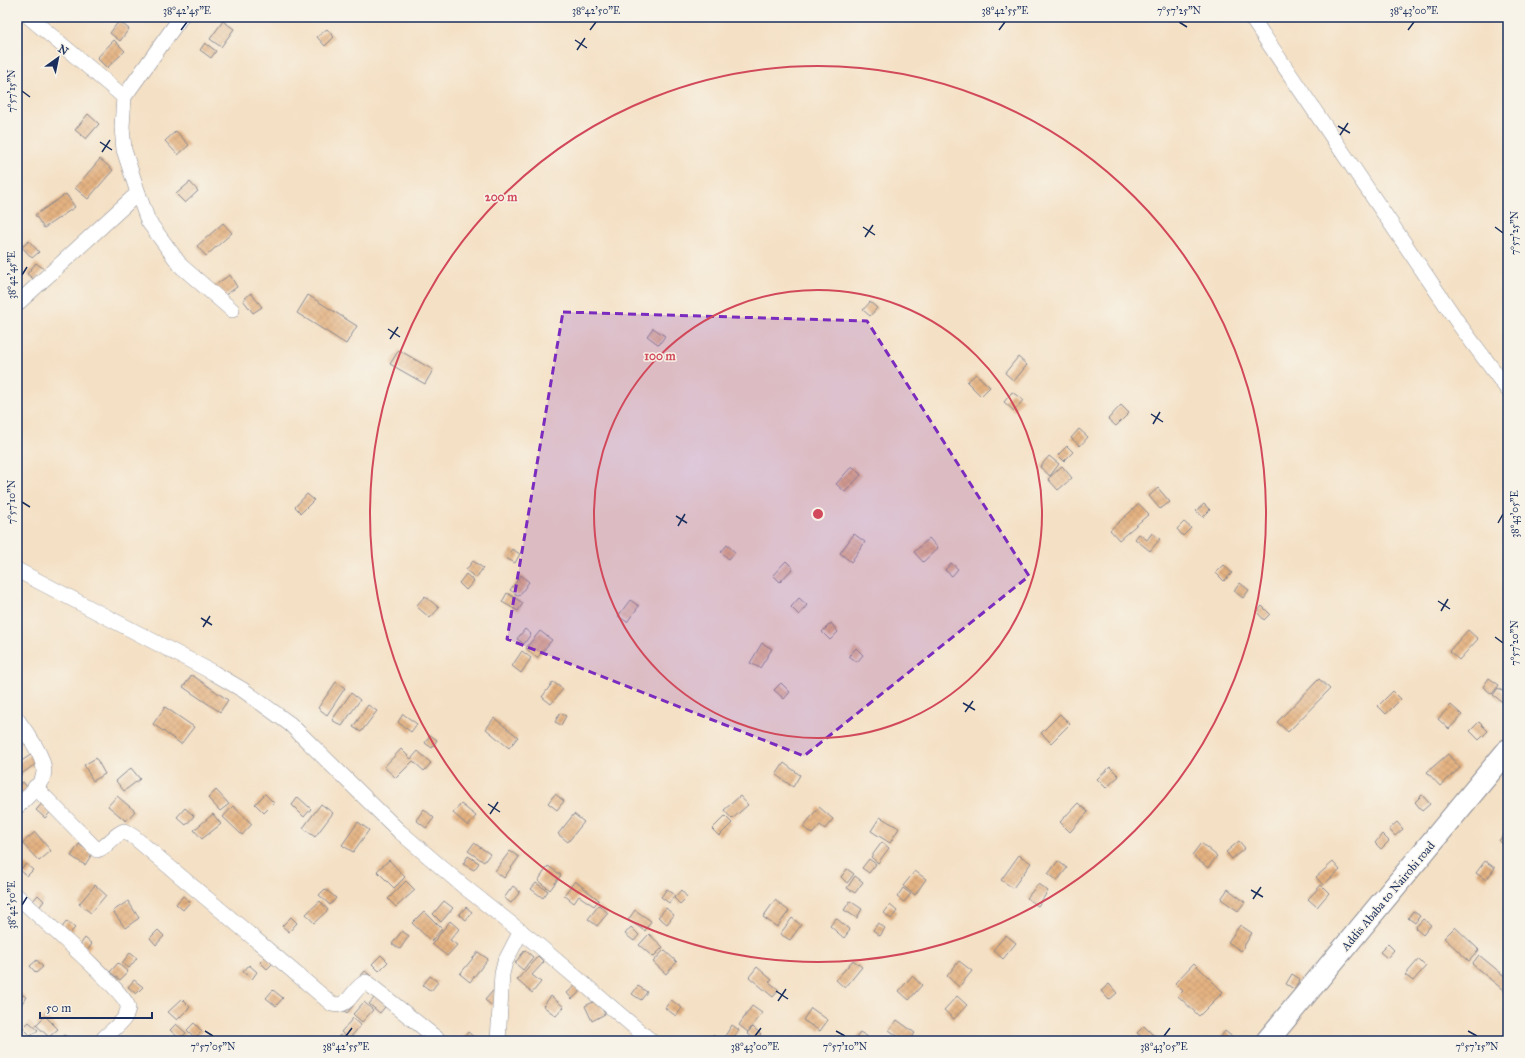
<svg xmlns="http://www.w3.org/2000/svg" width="1525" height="1058" font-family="'IM FELL Great Primer',serif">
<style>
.building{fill:url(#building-cross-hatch)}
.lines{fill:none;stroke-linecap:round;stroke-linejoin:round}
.minor-casing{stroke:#888891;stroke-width:16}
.trunk-casing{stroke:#888891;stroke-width:24}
.minor{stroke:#fff;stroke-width:15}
.trunk{stroke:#fff;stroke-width:22}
.marked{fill:#7b2cbf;fill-opacity:0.2;stroke:#7b2cbf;stroke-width:3;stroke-dasharray:8 5;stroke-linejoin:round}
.ticks{fill:none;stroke:#1b2f5e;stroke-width:1.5}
.ring{fill:none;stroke:#d1495b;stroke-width:2}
.labels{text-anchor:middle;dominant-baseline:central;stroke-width:3;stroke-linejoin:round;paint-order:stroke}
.street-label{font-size:12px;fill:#1b2f5e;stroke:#f7f3e8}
.centre{fill:#d1495b;stroke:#f7f3e8;stroke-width:2}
.ring-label{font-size:12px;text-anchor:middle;font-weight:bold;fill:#d1495b;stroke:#f7f3e8;stroke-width:3;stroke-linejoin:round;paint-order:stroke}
.neatline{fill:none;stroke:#1b2f5e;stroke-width:1.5}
.ticks-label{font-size:10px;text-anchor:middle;fill:#1b2f5e}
</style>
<defs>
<pattern id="building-cross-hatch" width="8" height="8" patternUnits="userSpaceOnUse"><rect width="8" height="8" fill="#e4b281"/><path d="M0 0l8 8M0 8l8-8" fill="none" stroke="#c39972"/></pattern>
</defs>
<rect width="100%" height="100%" fill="#f7f3e8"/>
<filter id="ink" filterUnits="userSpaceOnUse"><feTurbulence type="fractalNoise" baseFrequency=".025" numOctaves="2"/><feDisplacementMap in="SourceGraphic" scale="8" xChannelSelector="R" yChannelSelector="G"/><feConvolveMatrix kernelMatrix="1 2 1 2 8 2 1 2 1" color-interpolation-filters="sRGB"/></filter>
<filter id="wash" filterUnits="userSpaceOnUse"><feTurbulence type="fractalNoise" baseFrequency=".012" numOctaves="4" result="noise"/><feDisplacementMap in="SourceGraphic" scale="16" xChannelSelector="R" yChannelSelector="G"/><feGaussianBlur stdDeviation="0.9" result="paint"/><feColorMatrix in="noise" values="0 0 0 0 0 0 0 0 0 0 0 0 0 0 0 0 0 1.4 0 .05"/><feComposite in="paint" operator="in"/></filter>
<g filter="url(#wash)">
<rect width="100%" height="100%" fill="#f4e0c4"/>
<g id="blocks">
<g class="building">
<path d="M119,21L129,29L120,41L110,33Z"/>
<path d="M223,21L234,29L221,47L210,39Z"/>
<path d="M327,29L334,37L325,46L317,37Z"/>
<path d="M114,40L125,51L107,68L97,58Z"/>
<path d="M205,43L216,51L211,58L200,50Z"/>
<path d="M88,114L99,124L86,139L75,130Z"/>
<path d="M176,131L189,145L178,155L165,141Z"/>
<path d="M100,159L113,170L88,199L75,188Z"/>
<path d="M190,182L198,191L185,203L176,194Z"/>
<path d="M66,194L75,207L44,228L35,215Z"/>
<path d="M223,223L232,233L206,256L197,246Z"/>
<path d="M29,241L39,252L32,258L22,247Z"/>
<path d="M17,242L22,251L17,254Z"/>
<path d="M36,263L44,269L35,280L27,274Z"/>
<path d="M230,275L237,287L221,298L213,286Z"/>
<path d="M251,293L262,307L253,313L243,300Z"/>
<path d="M308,295L357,326L346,344L297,313Z"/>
<path d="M870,302L877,308L870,316L863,310Z"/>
<path d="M653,328L665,336L659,345L647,336Z"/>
<path d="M399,350L433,370L425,384L390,364Z"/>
<path d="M1018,357L1027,365L1014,381L1005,373Z"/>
<path d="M976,374L990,387L981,396L967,382Z"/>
<path d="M1012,392L1023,400L1014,411L1004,402Z"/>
<path d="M1121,405L1129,413L1116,426L1108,419Z"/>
<path d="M1079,429L1088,437L1080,446L1071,438Z"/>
<path d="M1067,446L1073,452L1064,461L1058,455Z"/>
<path d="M1049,456L1059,464L1050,476L1040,467Z"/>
<path d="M852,466L861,475L845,492L836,484Z"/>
<path d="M1062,466L1072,478L1058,490L1048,479Z"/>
<path d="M1158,488L1170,502L1160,509L1149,496Z"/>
<path d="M307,494L314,500L301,513L295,507Z"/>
<path d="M1139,504L1149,514L1119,540L1110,530Z"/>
<path d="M1204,504L1210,510L1203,517L1196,511Z"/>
<path d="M1184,522L1191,528L1183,536L1177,529Z"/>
<path d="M1152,533L1160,539L1150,551L1135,539L1139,534L1147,540Z"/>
<path d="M854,534L865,542L851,562L840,553Z"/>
<path d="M929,538L938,548L923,562L914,552Z"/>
<path d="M727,545L735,552L729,559L721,552Z"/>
<path d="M512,549L520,554L515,563L506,558Z"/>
<path d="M473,561L483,568L476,578L466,570Z"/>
<path d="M786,561L793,568L780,582L773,575Z"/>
<path d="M951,563L958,569L952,576L945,570Z"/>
<path d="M1224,565L1232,573L1224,581L1216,573Z"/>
<path d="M466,574L474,581L466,590L459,583Z"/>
<path d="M521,575L529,582L519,596L510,590Z"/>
<path d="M1240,583L1249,590L1243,598L1234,591Z"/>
<path d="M507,593L523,603L518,611L502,602Z"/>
<path d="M425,596L439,608L430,618L416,606Z"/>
<path d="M799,598L807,605L799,615L791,607Z"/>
<path d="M630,600L639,606L627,622L618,616Z"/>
<path d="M1262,606L1270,614L1264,620L1257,612Z"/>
<path d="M831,623L838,632L830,640L822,632Z"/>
<path d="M525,629L531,634L524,644L517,639Z"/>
<path d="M1468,630L1478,639L1459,660L1449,651Z"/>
<path d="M540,631L552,640L537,658L526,648Z"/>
<path d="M762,643L772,649L760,668L750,663Z"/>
<path d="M856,648L863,655L857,662L849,656Z"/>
<path d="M522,651L531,658L521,673L512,666Z"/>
<path d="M192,675L228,700L220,712L183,687Z"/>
<path d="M1489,678L1499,685L1492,694L1483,687Z"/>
<path d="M1319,679L1330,689L1288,732L1277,722Z"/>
<path d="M336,682L345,688L327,715L318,708Z"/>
<path d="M553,682L563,689L551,704L542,697Z"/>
<path d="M781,683L790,692L784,699L774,690Z"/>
<path d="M1498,688L1508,695L1504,703L1493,695Z"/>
<path d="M1393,691L1401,699L1386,714L1378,706Z"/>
<path d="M351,693L360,700L342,726L332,720Z"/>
<path d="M368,705L377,711L361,732L353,727Z"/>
<path d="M1451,705L1462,715L1449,729L1438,719Z"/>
<path d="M165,707L194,727L181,744L153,724Z"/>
<path d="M560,713L566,716L561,725L555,722Z"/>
<path d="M403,714L417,724L411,732L398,722Z"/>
<path d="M1060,714L1070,724L1051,743L1041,733Z"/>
<path d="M494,718L518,737L509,748L486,729Z"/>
<path d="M1479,722L1488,731L1479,740L1470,731Z"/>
<path d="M430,735L437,740L432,748L425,743Z"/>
<path d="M401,749L411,759L418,751L431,763L424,771L413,761L396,778L384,767Z"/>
<path d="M38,750L44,758L20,775L17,771V764Z"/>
<path d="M1448,754L1460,768L1440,786L1427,772Z"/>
<path d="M96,758L105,774L93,781L84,765Z"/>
<path d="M784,763L800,775L793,787L776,775Z"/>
<path d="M1110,767L1119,776L1106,788L1097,779Z"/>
<path d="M131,768L140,779L124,791L116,781Z"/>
<path d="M23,782L30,791L22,796L17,786Z"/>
<path d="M216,790L229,804L220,811L208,798Z"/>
<path d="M265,794L274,803L264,813L255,804Z"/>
<path d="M555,794L564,801L557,810L548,803Z"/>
<path d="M1422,795L1430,804L1422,811L1415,802Z"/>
<path d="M117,796L135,811L126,821L108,806Z"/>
<path d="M740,796L748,805L732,819L724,810Z"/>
<path d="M48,797L57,805L45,818L36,810Z"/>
<path d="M298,797L311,809L304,817L292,805Z"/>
<path d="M1078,803L1088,812L1070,832L1060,822Z"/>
<path d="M321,804L333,813L315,837L303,828Z"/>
<path d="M461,804L476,816L468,826L453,813Z"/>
<path d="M233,806L252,824L242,835L223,817Z"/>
<path d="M819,807L833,819L825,829L820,825L812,834L803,827Z"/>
<path d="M185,808L194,816L186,825L177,817Z"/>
<path d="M424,809L434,818L426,828L416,820Z"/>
<path d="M213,814L221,824L202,839L194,830Z"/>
<path d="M574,814L584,822L568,842L558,834Z"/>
<path d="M725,816L732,823L719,836L712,829Z"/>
<path d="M880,817L899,828L890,843L871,831Z"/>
<path d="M358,822L369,830L353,852L342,845Z"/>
<path d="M1397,822L1403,829L1395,836L1389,829Z"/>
<path d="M1508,828V848L1499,841Z"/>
<path d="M35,832L51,851L39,861L22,843Z"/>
<path d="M1382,834L1389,841L1381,849L1375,843Z"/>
<path d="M1239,841L1245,848L1232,859L1226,852Z"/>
<path d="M882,842L889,848L878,863L871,857Z"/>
<path d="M474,843L490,854L484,862L468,851Z"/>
<path d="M1201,843L1217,856L1208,868L1192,855Z"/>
<path d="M79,844L92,854L85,865L71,856Z"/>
<path d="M510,851L519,857L504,878L495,871Z"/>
<path d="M1019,855L1031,863L1013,888L1001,880Z"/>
<path d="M468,856L479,863L474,870L463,864Z"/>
<path d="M869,859L876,864L869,873L862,868Z"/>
<path d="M389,860L405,877L394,888L377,871Z"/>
<path d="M1058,861L1067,868L1057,881L1048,874Z"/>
<path d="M1485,861L1495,868L1486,880L1476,873Z"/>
<path d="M1333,862L1340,870L1323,885L1316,877Z"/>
<path d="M26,864L33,870L27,876L20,870Z"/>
<path d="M548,866L561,875L550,890L538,881Z"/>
<path d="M847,869L854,874L847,883L841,877Z"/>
<path d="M915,871L926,879L915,895L903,886Z"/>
<path d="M855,876L863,882L855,893L847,888Z"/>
<path d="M406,881L415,890L396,907L388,899Z"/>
<path d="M575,881L599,900L594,906L579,896L574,903L564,895Z"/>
<path d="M536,883L548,891L543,898L531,889Z"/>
<path d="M1038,884L1048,891L1038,906L1027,898Z"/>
<path d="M95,885L106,895L91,913L79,904Z"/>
<path d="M1321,885L1329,893L1317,907L1308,899Z"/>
<path d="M513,886L520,892L511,903L504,898Z"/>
<path d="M903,888L911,894L904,902L897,897Z"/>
<path d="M325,889L336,898L330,905L319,895Z"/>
<path d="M667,889L675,895L669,903L661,897Z"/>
<path d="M1228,889L1245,902L1238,911L1221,899Z"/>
<path d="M681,890L687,897L680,904L674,898Z"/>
<path d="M38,895L44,901L38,909L31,903Z"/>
<path d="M183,896L190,902L183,910L176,904Z"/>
<path d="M775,900L789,911L777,927L763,917Z"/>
<path d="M128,901L139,918L125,928L113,911Z"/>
<path d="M320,901L328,910L314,923L306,914Z"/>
<path d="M444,901L453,908L441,922L433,914Z"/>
<path d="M850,901L862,909L857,918L844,910Z"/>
<path d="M599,905L608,913L597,926L588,919Z"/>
<path d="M890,905L897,911L891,919L884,913Z"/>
<path d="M466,907L472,912L466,920L459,915Z"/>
<path d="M666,908L674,915L667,924L658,917Z"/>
<path d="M635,910L651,921L645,931L628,920Z"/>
<path d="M424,911L442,929L431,941L412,923Z"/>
<path d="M1413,911L1420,916L1415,923L1408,918Z"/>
<path d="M291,917L297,923L289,932L282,926Z"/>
<path d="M792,918L801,925L790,940L780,934Z"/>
<path d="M836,918L850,930L844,938L830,926Z"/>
<path d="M1423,919L1431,925L1423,935L1415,928Z"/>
<path d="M67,921L75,928L67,936L60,930Z"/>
<path d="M450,921L459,929L450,940L457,945L447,956L432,944Z"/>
<path d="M878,923L885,928L880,936L873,930Z"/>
<path d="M1240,925L1252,933L1241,951L1228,942Z"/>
<path d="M631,927L639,935L634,941L625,934Z"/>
<path d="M1455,927L1479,950L1469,961L1444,938Z"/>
<path d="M158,930L164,936L156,945L150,938Z"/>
<path d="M402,931L409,936L400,949L392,944Z"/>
<path d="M649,934L663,947L653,957L639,945Z"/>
<path d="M1006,935L1016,943L1003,959L993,950Z"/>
<path d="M85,938L92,944L87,951L80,945Z"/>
<path d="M1388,944L1394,950L1387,958L1380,952Z"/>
<path d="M525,950L533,957L523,970L515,963Z"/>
<path d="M664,950L677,962L666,974L653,962Z"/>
<path d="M478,952L488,959L470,982L460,974Z"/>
<path d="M130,953L137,958L129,968L122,963Z"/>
<path d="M268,954L275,961L267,969L260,962Z"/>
<path d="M381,955L388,962L379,971L372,964Z"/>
<path d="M1479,955L1508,979V994L1472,964Z"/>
<path d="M538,956L544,962L532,975L541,982L532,993L517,980Z"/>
<path d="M1419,959L1426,966L1413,981L1405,975Z"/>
<path d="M37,960L43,967L36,973L30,966Z"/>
<path d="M853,960L862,967L845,988L836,980Z"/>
<path d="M959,961L972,971L959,987L947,976Z"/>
<path d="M118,963L128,972L120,980L110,972Z"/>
<path d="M1194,963L1223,992L1199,1016L1178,996L1183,991L1175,983Z"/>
<path d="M249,965L257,972L252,979L243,972Z"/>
<path d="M757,967L772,980L769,982L779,990L773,997L749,977Z"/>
<path d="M365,971L372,977L364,985L358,979Z"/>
<path d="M1292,974L1300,979L1294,989L1286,984Z"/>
<path d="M430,976L438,982L431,991L423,985Z"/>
<path d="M912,976L922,985L909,1000L899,991Z"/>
<path d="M134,980L143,987L136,994L128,987Z"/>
<path d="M578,983L583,989L572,999L567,993Z"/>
<path d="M499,984L506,989L492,1006L485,1000Z"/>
<path d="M1109,984L1117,993L1109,1000L1101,991Z"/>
<path d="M638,986L647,992L641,1000L632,994Z"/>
<path d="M383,988L393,997L380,1013L369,1004Z"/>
<path d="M273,990L283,998L276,1006L266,998Z"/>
<path d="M17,991L26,997L19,1008L17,1006Z"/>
<path d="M551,996L564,1007L556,1016L543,1006Z"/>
<path d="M957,996L967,1005L954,1019L944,1010Z"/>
<path d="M182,999L190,1007L177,1020L168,1012Z"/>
<path d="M597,1000L605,1014L592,1021L585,1006Z"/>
<path d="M671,1000L682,1008L676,1016L665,1008Z"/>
<path d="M346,1001L353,1006L347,1013L340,1008Z"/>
<path d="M364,1002L373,1010L362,1022L353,1014Z"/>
<path d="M752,1006L762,1013L748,1032L739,1025Z"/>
<path d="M811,1008L828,1020L820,1031L803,1020Z"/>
<path d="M45,1016L58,1029L49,1037L36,1025Z"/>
<path d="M353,1018L361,1025L349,1039L341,1032Z"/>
<path d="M897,1020L915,1033L909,1041H904L889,1030Z"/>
<path d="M29,1022L38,1030L31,1036L23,1028Z"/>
<path d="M194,1023L202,1031L195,1038L187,1030Z"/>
<path d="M176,1024L186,1033L180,1039L170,1030Z"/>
<path d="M732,1025L739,1030L732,1041L725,1036Z"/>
<path d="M1144,1026L1159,1041H1146L1137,1033Z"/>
<path d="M753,1027L761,1034L755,1040L747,1033Z"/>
<path d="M1225,1031L1235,1039L1233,1041H1218Z"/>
<path d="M468,1032L476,1039L474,1041H460Z"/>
<path d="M860,1032L868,1037L865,1041L855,1040Z"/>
<path d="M422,1034L430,1041H417Z"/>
<path d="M64,1035L72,1041H59Z"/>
<path d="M340,1035L345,1041H334Z"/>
<path d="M713,1035L720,1041H708Z"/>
<path d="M582,1037L587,1041H578Z"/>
</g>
</g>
</g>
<g filter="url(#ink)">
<use href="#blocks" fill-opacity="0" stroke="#888891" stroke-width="1"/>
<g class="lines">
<g class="minor-casing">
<g id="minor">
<path d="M29,17L124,97"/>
<path d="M1251,17L1461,327L1508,390"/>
<path d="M138,193L148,221L181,266L232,310"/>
<path d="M17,304L138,193L124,150L122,127L124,97L181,17"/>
<path d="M17,570L214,673L243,690L290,724L399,831L462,885L538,945L651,1041"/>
<path d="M17,719C26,733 51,763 42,779C37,789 25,799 17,807"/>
<path d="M35,787L97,850C107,848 113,835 124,831L134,837L332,1004C350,1009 352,988 366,982L440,1041"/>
<path d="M17,896C33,911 127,993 128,1007C128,1020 112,1030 104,1038V1041"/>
<path d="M498,1041L502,974L505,962L521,931"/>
</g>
</g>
<g class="trunk-casing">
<path id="trunk" d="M1267,1041L1508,750"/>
</g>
<use href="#minor" class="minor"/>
<use href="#trunk" class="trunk"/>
</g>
</g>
<path class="marked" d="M563,312L867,321L1029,576L804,756L507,639Z"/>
<path class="ticks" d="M1179,22L1187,27M181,30L187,22M590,30L596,22M999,30L1005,22M1408,30L1414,22M575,40L587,48M577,50L585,38M22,91L30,97M1338,126L1350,133M1340,135L1348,123M100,142L112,150M102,152L110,140M863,227L875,235M1495,227L1503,233M865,237L873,225M22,275L27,267M388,329L400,337M390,339L398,327M1151,414L1163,422M1153,424L1160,412M22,502L30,507M676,516L687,523M1498,523L1503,514M678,526L685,514M1438,601L1450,609M1441,611L1448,599M201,618L212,625M203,627L210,616M1495,637L1503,643M963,703L975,710M965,712L973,701M488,804L500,812M490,814L498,802M1251,890L1263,897M1253,899L1261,887M22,905L27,897M776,991L788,999M778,1001L786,989M205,1031L213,1036M836,1031L845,1036M1468,1031L1477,1036M346,1036L352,1028M755,1036L761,1028M1164,1036L1170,1028"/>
<g class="ring">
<circle cx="818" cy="514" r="224"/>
<circle cx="818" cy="514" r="448"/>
</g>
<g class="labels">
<g class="street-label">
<text transform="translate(1388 896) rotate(-50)">Addis Ababa to Nairobi road</text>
</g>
</g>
<circle cx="818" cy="514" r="6" class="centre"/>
<g class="ring-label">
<text x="501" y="201">200 m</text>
<text x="660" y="360">100 m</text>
</g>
<rect width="1525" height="1058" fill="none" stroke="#f7f3e8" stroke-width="44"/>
<g transform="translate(58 58) rotate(33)" stroke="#f7f3e8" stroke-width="3" paint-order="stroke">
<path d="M0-3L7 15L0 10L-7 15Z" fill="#1b2f5e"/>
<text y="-6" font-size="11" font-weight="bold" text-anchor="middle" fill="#1b2f5e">N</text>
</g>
<path d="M40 1012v6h112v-6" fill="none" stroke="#1b2f5e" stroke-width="2"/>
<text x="46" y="1012" font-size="12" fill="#1b2f5e" stroke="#f7f3e8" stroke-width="3" paint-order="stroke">50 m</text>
<rect x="22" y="22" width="1481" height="1014" class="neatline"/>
<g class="ticks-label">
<text x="187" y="14">38°42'45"E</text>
<text x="596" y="14">38°42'50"E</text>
<text x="1005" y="14">38°42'55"E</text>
<text x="1179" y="14">7°57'25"N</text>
<text x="1414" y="14">38°43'00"E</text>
<text transform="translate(11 91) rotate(-90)" y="4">7°57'15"N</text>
<text transform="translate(1514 233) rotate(-90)" y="4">7°57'25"N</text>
<text transform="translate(11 275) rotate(-90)" y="4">38°42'45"E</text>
<text transform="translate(11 502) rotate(-90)" y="4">7°57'10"N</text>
<text transform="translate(1514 514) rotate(-90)" y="4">38°43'05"E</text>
<text transform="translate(1514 643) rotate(-90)" y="4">7°57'20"N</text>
<text transform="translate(11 905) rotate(-90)" y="4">38°42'50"E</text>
<text x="213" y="1050">7°57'05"N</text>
<text x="346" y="1050">38°42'55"E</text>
<text x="755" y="1050">38°43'00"E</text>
<text x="845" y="1050">7°57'10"N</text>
<text x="1164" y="1050">38°43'05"E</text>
<text x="1477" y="1050">7°57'15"N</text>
</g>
</svg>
